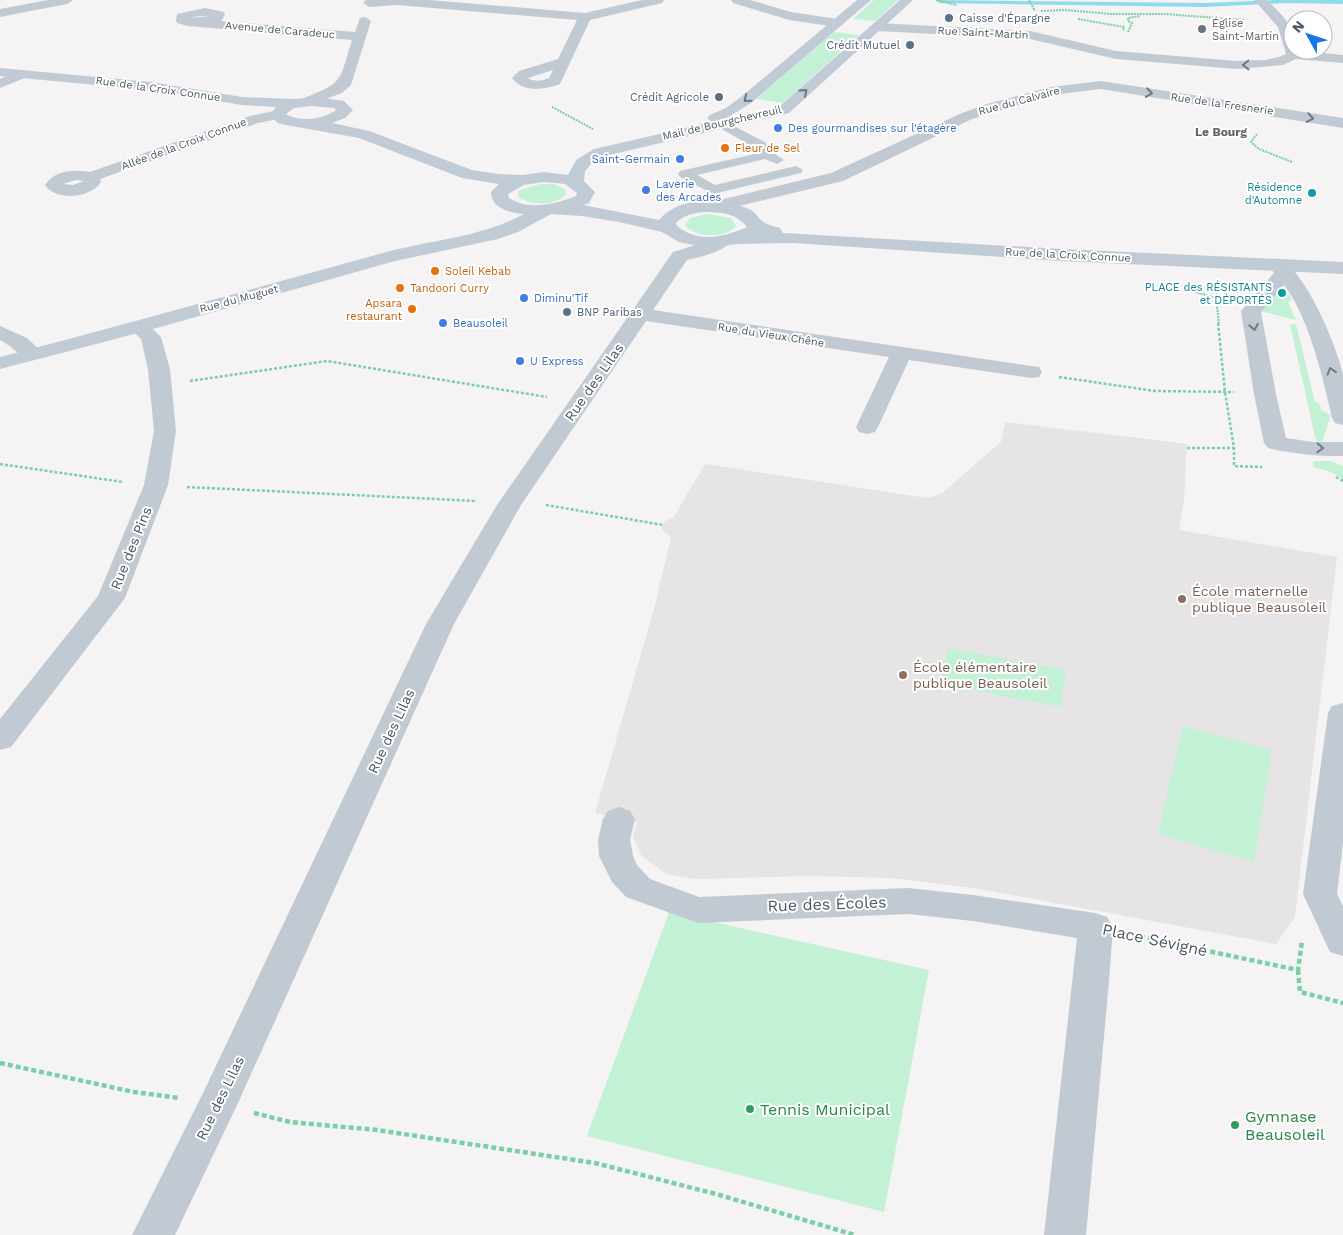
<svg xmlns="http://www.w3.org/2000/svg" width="1343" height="1235" font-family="'Work Sans',sans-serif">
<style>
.education{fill:#e6e4e5}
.green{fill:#c3f1d5}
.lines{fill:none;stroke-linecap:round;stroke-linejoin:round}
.stream{fill:#90daee;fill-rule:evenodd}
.path-far2{stroke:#7ad0a6;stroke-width:2;stroke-dasharray:2 1;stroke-linecap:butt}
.path-far1{stroke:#7ad0a6;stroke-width:2.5;stroke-dasharray:3 2;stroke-linecap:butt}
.path{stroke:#7ad0a6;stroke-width:4.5;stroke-dasharray:5 3;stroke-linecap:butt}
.lane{fill:#c1cad2;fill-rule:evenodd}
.street{fill:#c1cad2;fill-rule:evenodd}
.secondary{fill:#c1cbd6;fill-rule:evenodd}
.oneway{stroke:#6e7983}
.oneway2{stroke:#6e7984}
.service-dot{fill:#5c6f8a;stroke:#fff;stroke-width:2}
.worship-dot{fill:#6b7280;stroke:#fff;stroke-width:2}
.shop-dot{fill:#3f7fe0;stroke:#fff;stroke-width:2}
.food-dot{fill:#e8710a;stroke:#fff;stroke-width:2}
.culture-dot{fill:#0f9aa8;stroke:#fff;stroke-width:2}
.education-dot{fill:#8d6e63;stroke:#fff;stroke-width:2}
.leisure-dot{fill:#2e9e5b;stroke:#fff;stroke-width:2}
.labels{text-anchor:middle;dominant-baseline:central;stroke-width:4;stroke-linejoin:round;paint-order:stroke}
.far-service-label{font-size:11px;fill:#4e5e75;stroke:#fff;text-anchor:start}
.far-worship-label{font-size:11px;fill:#5b616d;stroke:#fff;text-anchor:start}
.far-street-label{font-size:11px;fill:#4a5661;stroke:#fff}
.far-shop-label{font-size:11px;fill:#366cbe;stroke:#fff;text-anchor:start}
.far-food-label{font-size:11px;fill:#c56008;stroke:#fff;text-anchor:start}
.far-culture-label{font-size:11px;fill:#0d838f;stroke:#fff;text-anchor:end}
.far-neighbourhood-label{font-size:12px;font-weight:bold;fill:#5f6368;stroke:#fff}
.street-label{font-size:14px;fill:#4a5661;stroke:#fff}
.education-label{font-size:14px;fill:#785e54;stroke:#fff;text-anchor:start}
.near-street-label{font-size:16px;fill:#4a5661;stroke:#fff}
.near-leisure-label{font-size:16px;fill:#27864d;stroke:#fff;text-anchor:start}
</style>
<rect width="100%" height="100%" fill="#f5f3f3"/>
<path class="education" d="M1005,422L1187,444L1184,500L1179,530L1337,557L1295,917L1276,944L974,888L891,878L810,876L696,879L666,874L641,855L633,836L637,823L595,813L654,609L671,537L661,529L665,521L673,518L705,464L927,498L941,494L1001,442Z"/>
<g class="green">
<path d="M874,0H898L875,21L853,19Z"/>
<path d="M834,32L859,35L783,103L756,99Z"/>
<path d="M540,184H553L565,189L566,194C556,206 531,206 518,197V192L520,190Z"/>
<path d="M707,214L731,218L736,226C725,239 695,238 685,225L690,218Z"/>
<path d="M1275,292L1289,294L1292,300L1288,302L1296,320L1260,311Z"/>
<path d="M1290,324H1296L1315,402L1320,404L1321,410L1331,415L1322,442L1316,441Z"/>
<path d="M1316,461H1330L1343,466V479L1331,472L1314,467L1313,463Z"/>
<path d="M948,648L1066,670L1061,707L940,684Z"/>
<path d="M1183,726L1272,750L1254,862L1158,834Z"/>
<path d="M669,912L929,970L884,1212L587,1136Z"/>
</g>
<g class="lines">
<path class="stream" d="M937,0L1205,3L1277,0H1343V4L1288,3L1205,7L939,3Z"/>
<g class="path-far2">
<path d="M936,0L957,5"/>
<path d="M1029,0L1035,11"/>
<path d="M1041,11L1065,10L1111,14H1165L1244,20"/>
<path d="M1078,19L1124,27L1123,31"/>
<path d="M1128,32L1132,23L1128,21V18L1140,16"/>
<path d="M552,107L593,129"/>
<path d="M1257,134L1251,142L1259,149L1292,162"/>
<path d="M1183,289L1225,300"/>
<path d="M1216,298L1219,324"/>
</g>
<g class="path-far1">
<path d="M1218,323L1225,392L1234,448V466L1262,467"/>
<path d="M1059,377L1155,391L1234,392"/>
<path d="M190,381L327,361L547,397"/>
<path d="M1187,448H1234"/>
<path d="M0,464L123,482"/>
<path d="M1336,477L1343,481"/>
<path d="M187,487L477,501"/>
<path d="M546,505L663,525"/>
</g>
<g class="path">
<path d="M1132,935L1298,970L1302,941"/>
<path d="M1298,970L1300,992L1343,1003"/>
<path d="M0,1063L134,1092L179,1098"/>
<path d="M254,1113L290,1122L377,1130L595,1163L716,1194L855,1235"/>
</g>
<path class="lane" d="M722,120L765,142L772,152L784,160L777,164L765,159L697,175L715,185L796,166L803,170L801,173L713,194L680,177L678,174L680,171L759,153L755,148L718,127L716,124Z"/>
<g class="street">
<path d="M48,0H73L67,4L0,17V9Z"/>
<path d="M366,0H429L585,13L642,0H664L662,3L590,20L560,84C544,90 523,93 512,78L519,71L558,59L577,20L397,5L369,7L363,3ZM553,70L549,78C542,81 534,82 528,78Z"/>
<path d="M731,0H750L791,12L837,19L843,23L837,27L789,20L733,3Z"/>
<path d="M1254,0H1267C1285,19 1293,22 1293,50L1343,55V63L1296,59L1283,65L1237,69L1116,59L1030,39L877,31L870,27L877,23L1030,31L1116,51L1237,61L1265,60L1279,57L1286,54L1278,27Z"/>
<path d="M205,8L224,12L225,15L221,21L355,32L360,18L365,17L371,21L351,85L342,93L309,105L304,104L302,101L304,98C345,82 339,81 352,40L188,26L177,23L176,20L177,14ZM200,16H211L190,18Z"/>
<path d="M22,70L27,71L29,74L27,77L0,88V79Z"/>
<path d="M1101,81L1343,118V128L1101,89L1052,95L972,119L843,181L714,212L708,211L705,207L708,203L831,173L962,113L987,104L1051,87Z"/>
<path d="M278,110L283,112L286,115L283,118L258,123L100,179L101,182C91,198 56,202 45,185C55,170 73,169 90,172L250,116ZM76,180L84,181L73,185L63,184Z"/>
<path d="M721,237L727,238L730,242C722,253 699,257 687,260L653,310L1031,366L1039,367L1042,372L1039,377L1031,378L909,360L878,427L875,432L867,434L859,432L856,427L889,357L646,321L521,505L454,624L238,1103L175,1235H132L204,1091L426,624L497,505L673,252Z"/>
<path d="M1278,259C1304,266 1338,349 1343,374C1343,390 1343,409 1343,425L1335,423L1332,418C1323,378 1309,317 1284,285L1261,312L1276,394L1286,438L1313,442H1343V456C1317,456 1293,454 1268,448L1264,443L1254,394L1241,311L1274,273L1269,265L1271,261Z"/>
<path d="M139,321L146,323L161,337L170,369L176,431L168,485L125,598L11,747L0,750V719L98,596L144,485L154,431L148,369L141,339L129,327L132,323Z"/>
<path d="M0,326L27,338L44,354L40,358C24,363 14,347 0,340Z"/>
<path d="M1343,703V843L1337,894L1343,906V956L1330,952L1303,894L1328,713L1332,706Z"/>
<path d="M619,807L630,811L635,819L630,840L633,856L637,865L650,879L699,897L908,888L973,895L1095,913L1107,917L1113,927L1109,981L1086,1235H1044L1077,938L973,921L908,914L698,923L626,897L612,882L599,856L598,840L603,819L608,811Z"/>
</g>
<path class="secondary" d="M857,0H871L751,103L727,118L779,107L900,0H913L789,113L605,156L592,163L585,171L584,181L595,192L589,203L583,205L659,220C679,195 724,198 751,210C756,213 758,218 762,221C767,225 774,226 780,228L783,233L1062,249L1343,262V274L1062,261L794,243L737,244L709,248L679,242L662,232L619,222L582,216L551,214L518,232L498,239L395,261L146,331L0,369V357C128,324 255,288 383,253C430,240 480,238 524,214C511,213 491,209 491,192L499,184L462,178L359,138L286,125L278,123L270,115L276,107L242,105L151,90L0,76V68L151,82L242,97L295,99L316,97L344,101L353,110L345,118L332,123L369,131L472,170L498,174L523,175L544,172L568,175L576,160L594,149L712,122L707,118L710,115L726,108L741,97ZM311,106L334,108L336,110C324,119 300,123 286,114L294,108ZM544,182L565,184L577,193L576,196C556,204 528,211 509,198L508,194L524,185ZM704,212C720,212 736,213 747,227C724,237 699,244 677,226L676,223C684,215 693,213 704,212Z"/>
</g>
<defs><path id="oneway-chevron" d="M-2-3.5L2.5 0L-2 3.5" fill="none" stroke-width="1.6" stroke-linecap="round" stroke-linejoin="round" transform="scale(1.25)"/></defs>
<g class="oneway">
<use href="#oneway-chevron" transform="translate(1246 65) rotate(179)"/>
<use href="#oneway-chevron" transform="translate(1149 93) rotate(9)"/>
<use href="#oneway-chevron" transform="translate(1310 118) rotate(10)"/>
<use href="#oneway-chevron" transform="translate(1254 327) rotate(80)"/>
<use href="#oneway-chevron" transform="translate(1331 371) rotate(-107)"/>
<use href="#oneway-chevron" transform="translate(1320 448) rotate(2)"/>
</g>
<g class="oneway2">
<use href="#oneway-chevron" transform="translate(804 92) rotate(-42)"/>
<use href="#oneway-chevron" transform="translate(747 99) rotate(141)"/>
</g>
<g class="service-dot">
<circle cx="949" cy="18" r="5"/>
<circle cx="910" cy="45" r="5"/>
<circle cx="719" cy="97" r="5"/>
<circle cx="567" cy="312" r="5"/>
</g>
<circle class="worship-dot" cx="1202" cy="29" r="5"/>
<g class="shop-dot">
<circle cx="778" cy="128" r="5"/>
<circle cx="680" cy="159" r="5"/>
<circle cx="646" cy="190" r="5"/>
<circle cx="524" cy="298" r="5"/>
<circle cx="443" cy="323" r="5"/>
<circle cx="520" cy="361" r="5"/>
</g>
<g class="food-dot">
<circle cx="725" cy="148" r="5"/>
<circle cx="435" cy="271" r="5"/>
<circle cx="400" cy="288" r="5"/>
<circle cx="412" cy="309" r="5"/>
</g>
<g class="culture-dot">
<circle cx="1312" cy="193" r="5"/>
<circle cx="1282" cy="293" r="5"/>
</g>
<g class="education-dot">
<circle cx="1182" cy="599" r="5"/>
<circle cx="903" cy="675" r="5"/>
</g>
<g class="leisure-dot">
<circle cx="750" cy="1109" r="5"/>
<circle cx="1235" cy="1125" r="5"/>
</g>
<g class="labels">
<g class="far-service-label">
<text x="959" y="18">Caisse d'Épargne</text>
<text x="900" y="45" text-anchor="end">Crédit Mutuel</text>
<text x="709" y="97" text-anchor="end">Crédit Agricole</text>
<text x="577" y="312">BNP Paribas</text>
</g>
<g class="far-worship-label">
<text x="1212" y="23">Église<tspan x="1212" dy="13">Saint-Martin</tspan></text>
</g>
<g class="far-street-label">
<text transform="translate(280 30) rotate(5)">Avenue de Caradeuc</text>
<text transform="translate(983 33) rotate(3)">Rue Saint-Martin</text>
<text transform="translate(158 89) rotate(8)">Rue de la Croix Connue</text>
<text transform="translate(1019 101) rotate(-15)">Rue du Calvaire</text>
<text transform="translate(1222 104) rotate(8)">Rue de la Fresnerie</text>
<text transform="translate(722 123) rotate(-13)">Mail de Bourgchevreuil</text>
<text transform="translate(184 144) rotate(-20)">Allée de la Croix Connue</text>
<text transform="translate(1068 255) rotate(3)">Rue de la Croix Connue</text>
<text transform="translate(239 299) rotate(-15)">Rue du Muguet</text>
<text transform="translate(771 335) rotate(9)">Rue du Vieux Chêne</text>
</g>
<g class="far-shop-label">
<text x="788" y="128">Des gourmandises sur l'étagère</text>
<text x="670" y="159" text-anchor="end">Saint-Germain</text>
<text x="656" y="184">Laverie<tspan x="656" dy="13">des Arcades</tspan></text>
<text x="534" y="298">Diminu'Tif</text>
<text x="453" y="323">Beausoleil</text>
<text x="530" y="361">U Express</text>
</g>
<g class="far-food-label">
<text x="735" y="148">Fleur de Sel</text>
<text x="445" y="271">Soleil Kebab</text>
<text x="410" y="288">Tandoori Curry</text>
<text x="402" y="303" text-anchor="end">Apsara<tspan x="402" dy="13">restaurant</tspan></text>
</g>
<g class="far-culture-label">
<text x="1302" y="187">Résidence<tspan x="1302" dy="13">d'Automne</tspan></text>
<text x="1272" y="287">PLACE des RÉSISTANTS<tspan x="1272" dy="13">et DÉPORTÉS</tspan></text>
</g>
<g class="far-neighbourhood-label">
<text x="1221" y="132">Le Bourg</text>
</g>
<g class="street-label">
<text transform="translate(594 382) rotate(-55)">Rue des Lilas</text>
<text transform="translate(131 548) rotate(-68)">Rue des Pins</text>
<text transform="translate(391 731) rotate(-65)">Rue des Lilas</text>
<text transform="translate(220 1098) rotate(-64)">Rue des Lilas</text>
</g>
<g class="education-label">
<text x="1192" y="591">École maternelle<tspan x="1192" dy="16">publique Beausoleil</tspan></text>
<text x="913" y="667">École élémentaire<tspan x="913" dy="16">publique Beausoleil</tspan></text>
</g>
<g class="near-street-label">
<text transform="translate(827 904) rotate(-2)">Rue des Écoles</text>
<text transform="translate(1155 940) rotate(12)">Place Sévigné</text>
</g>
<g class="near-leisure-label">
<text x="760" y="1109">Tennis Municipal</text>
<text x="1245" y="1116">Gymnase<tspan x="1245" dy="18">Beausoleil</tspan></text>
</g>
</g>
<g transform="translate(1308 35) rotate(310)"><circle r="24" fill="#ffffff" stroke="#b7bbc0"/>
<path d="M0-4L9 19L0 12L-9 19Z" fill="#1a73e8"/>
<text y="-8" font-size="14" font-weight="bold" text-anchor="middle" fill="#4a5661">N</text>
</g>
</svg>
